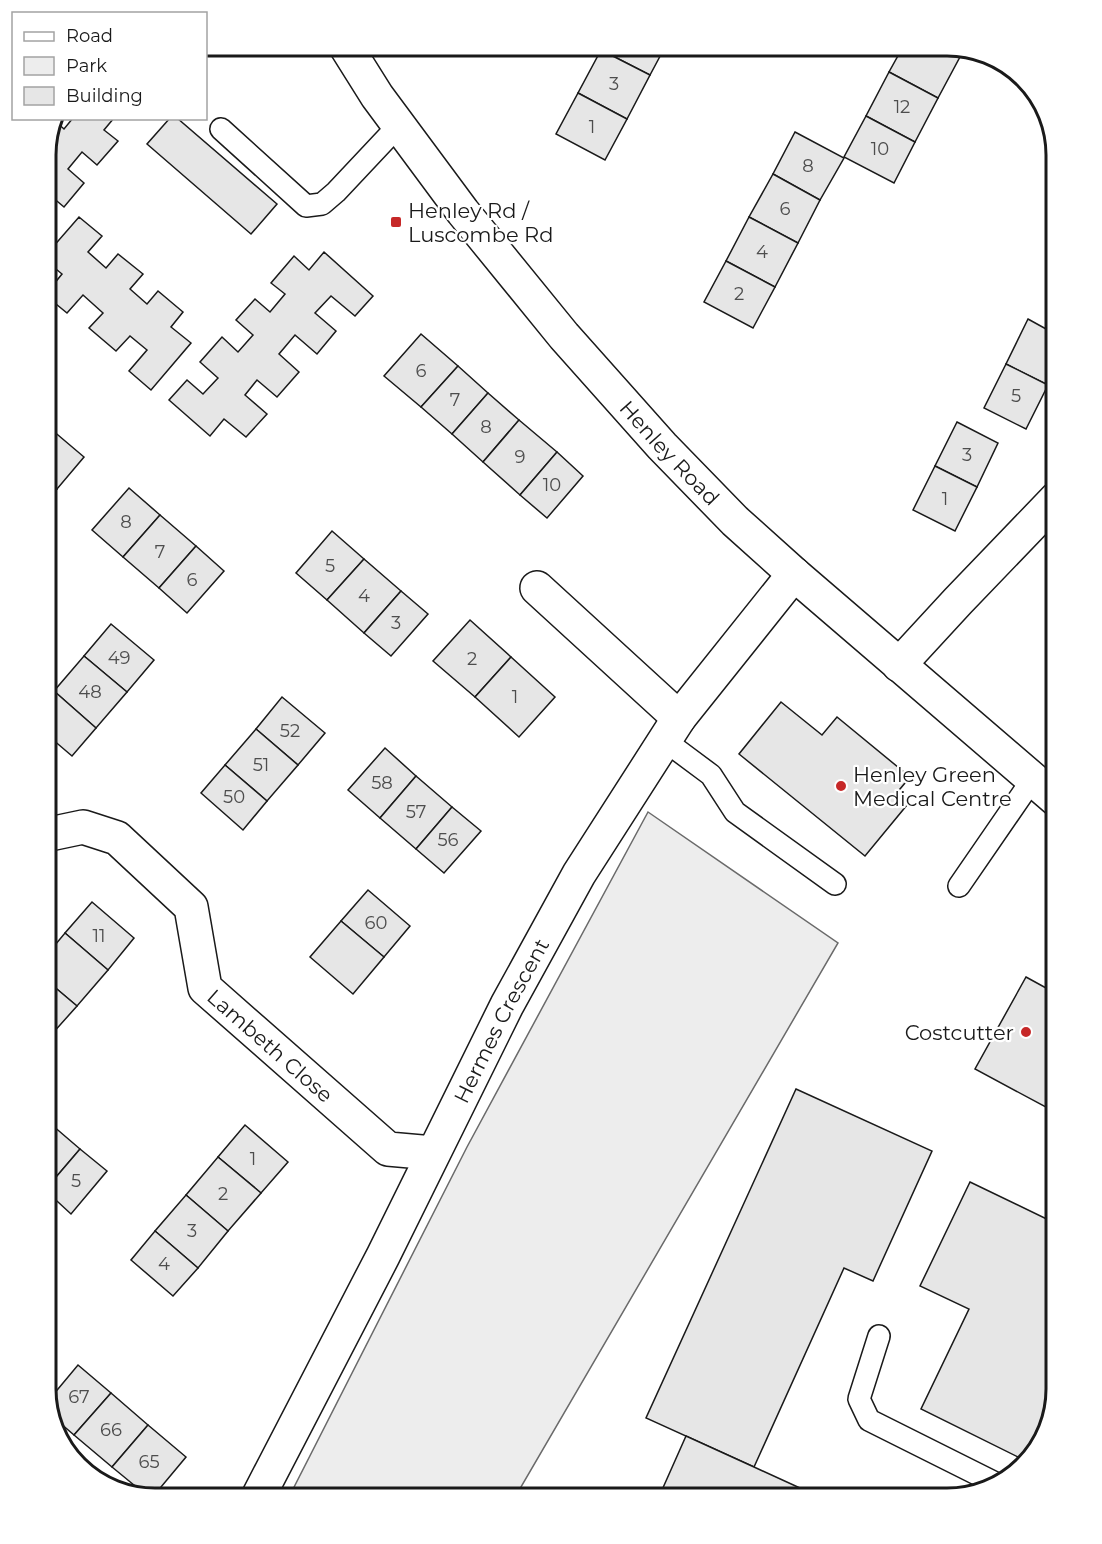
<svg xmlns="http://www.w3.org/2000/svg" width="1102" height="1544" font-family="Montserrat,sans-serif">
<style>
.green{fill:#ededed;stroke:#6a6a6a;stroke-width:1.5}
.building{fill:#e6e6e6;stroke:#1a1a1a;stroke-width:1.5}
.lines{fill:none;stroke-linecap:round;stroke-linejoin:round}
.service-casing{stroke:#1a1a1a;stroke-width:24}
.minor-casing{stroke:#1a1a1a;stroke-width:36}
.secondary-casing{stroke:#1a1a1a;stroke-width:36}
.service{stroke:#fff;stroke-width:21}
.minor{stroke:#fff;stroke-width:33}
.secondary{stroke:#fff;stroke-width:33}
.poi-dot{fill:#c62828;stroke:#fff;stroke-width:2}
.labels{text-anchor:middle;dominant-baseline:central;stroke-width:4.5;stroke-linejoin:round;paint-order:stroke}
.number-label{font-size:18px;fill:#4d4d4d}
.poi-label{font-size:21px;fill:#1a1a1a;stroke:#fff;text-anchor:start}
.street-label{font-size:21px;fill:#1a1a1a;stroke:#fff}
.rim{fill:none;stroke:#1a1a1a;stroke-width:3}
</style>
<rect width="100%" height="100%" fill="#fff"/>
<path class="green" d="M648,812L838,943L514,1499H288L467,1147Z"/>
<g class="building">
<path d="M604,45H666L650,75L601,50Z"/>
<path d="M904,45H943L961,55L938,98L889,72Z"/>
<path d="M943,45H954L965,48L961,55Z"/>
<path d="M601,50L650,75L627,119L578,93Z"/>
<path d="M889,72L938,98L915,142L866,116Z"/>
<path d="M578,93L627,119L605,160L556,134Z"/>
<path d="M866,116L915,142L894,183L844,157Z"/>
<path d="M73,118H114L104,130L118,141L97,165L82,152L68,169L84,183L64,207L45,191V147L53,119L64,129Z"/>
<path d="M170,118H177L277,204L251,234L147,144Z"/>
<path d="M795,132L844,158L820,200L773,174Z"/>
<path d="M773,174L820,200L798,243L749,217Z"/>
<path d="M79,217L102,236L88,252L106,268L118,254L143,274L130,289L147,304L158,291L183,312L171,327L191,343L151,390L129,371L147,350L130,336L116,351L89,328L103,313L83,295L67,313L45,295L62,274L45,260V256Z"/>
<path d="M749,217L798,243L775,287L726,261Z"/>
<path d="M324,252L373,296L355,316L331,296L315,313L336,331L317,354L295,335L279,354L299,372L277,397L257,380L245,395L267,414L246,437L224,419L210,436L169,400L187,380L203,394L218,378L200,362L222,337L238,352L253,335L236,320L255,299L270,312L285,294L271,283L294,256L309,270Z"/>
<path d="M726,261L775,287L753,328L704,302Z"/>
<path d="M1028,319L1057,335V367L1048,385L1006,364Z"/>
<path d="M421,334L458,366L421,407L384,376Z"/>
<path d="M1006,364L1048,385L1026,429L984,408Z"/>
<path d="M458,366L488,393L452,434L421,407Z"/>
<path d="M488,393L519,420L483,462L452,434Z"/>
<path d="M519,420L557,452L520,495L483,462Z"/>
<path d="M957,422L998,443L977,487L935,466Z"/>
<path d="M45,424L84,457L57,489L45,479Z"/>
<path d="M557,452L583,476L547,518L520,495Z"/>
<path d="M935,466L977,487L955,531L913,510Z"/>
<path d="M45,479L57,489L45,503Z"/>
<path d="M129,488L160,515L123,557L92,530Z"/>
<path d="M160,515L196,546L159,588L123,557Z"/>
<path d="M332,531L364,559L327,600L296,573Z"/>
<path d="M196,546L224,571L187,613L159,588Z"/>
<path d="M364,559L401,591L364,633L327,600Z"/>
<path d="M401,591L428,614L391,656L364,633Z"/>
<path d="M470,620L511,657L475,697L433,661Z"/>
<path d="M111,624L154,660L127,692L84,656Z"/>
<path d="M84,656L127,692L96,728L54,691Z"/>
<path d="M511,657L555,697L519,737L475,697Z"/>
<path d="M54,691L96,728L72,756L45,733V701Z"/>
<path d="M282,697L325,733L298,765L256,729Z"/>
<path d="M781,702L822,735L837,717L910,777L895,795L907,805L865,856L739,754Z"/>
<path d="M256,729L298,765L267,801L225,765Z"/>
<path d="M385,748L416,776L380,818L348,790Z"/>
<path d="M225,765L267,801L243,830L201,793Z"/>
<path d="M416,776L452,807L416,849L380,818Z"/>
<path d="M452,807L481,831L444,873L416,849Z"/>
<path d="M368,890L410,926L384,957L341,921Z"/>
<path d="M92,902L134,938L108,970L65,933Z"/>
<path d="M341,921L384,957L353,994L310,957Z"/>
<path d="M65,933L108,970L77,1006L45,979V957Z"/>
<path d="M1026,977L1057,994V1113L975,1069Z"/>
<path d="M45,979L77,1006L52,1034L45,1028Z"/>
<path d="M796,1089L932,1151L873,1281L844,1268L754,1467L646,1418Z"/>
<path d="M45,1119L80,1149L45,1190Z"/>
<path d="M245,1125L288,1162L261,1193L218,1157Z"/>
<path d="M80,1149L107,1171L71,1214L45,1190Z"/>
<path d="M218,1157L261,1193L228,1231L186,1195Z"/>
<path d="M970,1182L1057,1224V1390L1042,1444L1026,1461L921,1409L969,1309L920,1286Z"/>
<path d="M186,1195L228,1231L198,1268L155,1231Z"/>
<path d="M155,1231L198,1268L173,1296L131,1260Z"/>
<path d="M78,1365L111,1393L74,1435L52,1416L48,1401Z"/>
<path d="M111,1393L148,1425L112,1467L74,1435Z"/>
<path d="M148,1425L186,1457L151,1499L112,1467Z"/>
<path d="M686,1436L754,1467L824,1499H658Z"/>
</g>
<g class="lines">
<g class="service-casing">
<g id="service">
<path d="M221,129L306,206L322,204L336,192L399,125"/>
<path d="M664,740L711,775L735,812L835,884"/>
<path d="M959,886L1032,780"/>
<path d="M879,1336L859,1399L869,1420L999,1485"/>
</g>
</g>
<g class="minor-casing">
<g id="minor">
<path d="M537,588L679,718"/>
<path d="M899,665L958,601L1057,498"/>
<path id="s1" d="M45,835L83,827L117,838L191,907L205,988L388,1149L433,1153"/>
<path id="s2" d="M257,1499L383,1256L507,1005L579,874L679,718L794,574"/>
</g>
</g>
<g class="secondary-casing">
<g id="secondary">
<path id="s3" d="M345,45L377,96L463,212L564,336L662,446L735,521L794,574L1057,800"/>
</g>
</g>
<use href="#service" class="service"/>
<use href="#minor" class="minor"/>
<use href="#secondary" class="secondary"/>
</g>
<g class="poi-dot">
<rect x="390" y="216" width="12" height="12" rx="3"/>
<circle cx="841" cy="786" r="6"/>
<circle cx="1026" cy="1032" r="6"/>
</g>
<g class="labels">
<g class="number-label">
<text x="614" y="84">3</text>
<text x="902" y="107">12</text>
<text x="592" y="127">1</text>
<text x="880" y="149">10</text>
<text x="808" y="166">8</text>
<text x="785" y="209">6</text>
<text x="762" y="252">4</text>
<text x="739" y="294">2</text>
<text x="421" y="371">6</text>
<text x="1016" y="396">5</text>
<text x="455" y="400">7</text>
<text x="486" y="427">8</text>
<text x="967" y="455">3</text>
<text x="520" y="457">9</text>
<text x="552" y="485">10</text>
<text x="945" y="499">1</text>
<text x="126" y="522">8</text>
<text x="160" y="552">7</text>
<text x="330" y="566">5</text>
<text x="192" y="580">6</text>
<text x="364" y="596">4</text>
<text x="396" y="623">3</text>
<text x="119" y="658">49</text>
<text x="472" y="659">2</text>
<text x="90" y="692">48</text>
<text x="515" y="697">1</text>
<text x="290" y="731">52</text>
<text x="261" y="765">51</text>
<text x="382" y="783">58</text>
<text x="234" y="797">50</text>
<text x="416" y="812">57</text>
<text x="448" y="840">56</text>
<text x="376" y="923">60</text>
<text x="99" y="936">11</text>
<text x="253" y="1159">1</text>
<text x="76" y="1181">5</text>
<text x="223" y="1194">2</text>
<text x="192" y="1231">3</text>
<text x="164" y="1264">4</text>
<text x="79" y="1397">67</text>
<text x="111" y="1430">66</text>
<text x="149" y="1462">65</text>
</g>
<g class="poi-label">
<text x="408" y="210">Henley Rd /<tspan x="408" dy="24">Luscombe Rd</tspan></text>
<text x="853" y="774">Henley Green<tspan x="853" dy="24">Medical Centre</tspan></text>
<text x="1014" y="1032" text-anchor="end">Costcutter</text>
</g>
<g class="street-label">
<text stroke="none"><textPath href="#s3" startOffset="522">Henley Road</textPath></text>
<text stroke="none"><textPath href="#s2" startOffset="537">Hermes Crescent</textPath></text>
<text stroke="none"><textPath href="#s1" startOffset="345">Lambeth Close</textPath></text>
</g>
</g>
<path d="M0 0H1102V1544H0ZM155 56H947A99 99 0 0 1 1046 155V1389A99 99 0 0 1 947 1488H155A99 99 0 0 1 56 1389V155A99 99 0 0 1 155 56Z" fill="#fff" fill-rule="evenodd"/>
<path class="rim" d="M155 56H947A99 99 0 0 1 1046 155V1389A99 99 0 0 1 947 1488H155A99 99 0 0 1 56 1389V155A99 99 0 0 1 155 56Z"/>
<rect x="12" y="12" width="195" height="108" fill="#ffffff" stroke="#a3a3a3" stroke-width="1.5"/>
<rect x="24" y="32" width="30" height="9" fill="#ffffff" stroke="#a3a3a3" stroke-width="1.5"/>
<text x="66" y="42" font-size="18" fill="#1a1a1a">Road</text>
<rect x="24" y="57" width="30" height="18" fill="#ededed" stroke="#a3a3a3" stroke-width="1.5"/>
<text x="66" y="72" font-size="18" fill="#1a1a1a">Park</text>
<rect x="24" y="87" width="30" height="18" fill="#e6e6e6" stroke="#a3a3a3" stroke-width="1.5"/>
<text x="66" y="102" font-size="18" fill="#1a1a1a">Building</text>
</svg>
